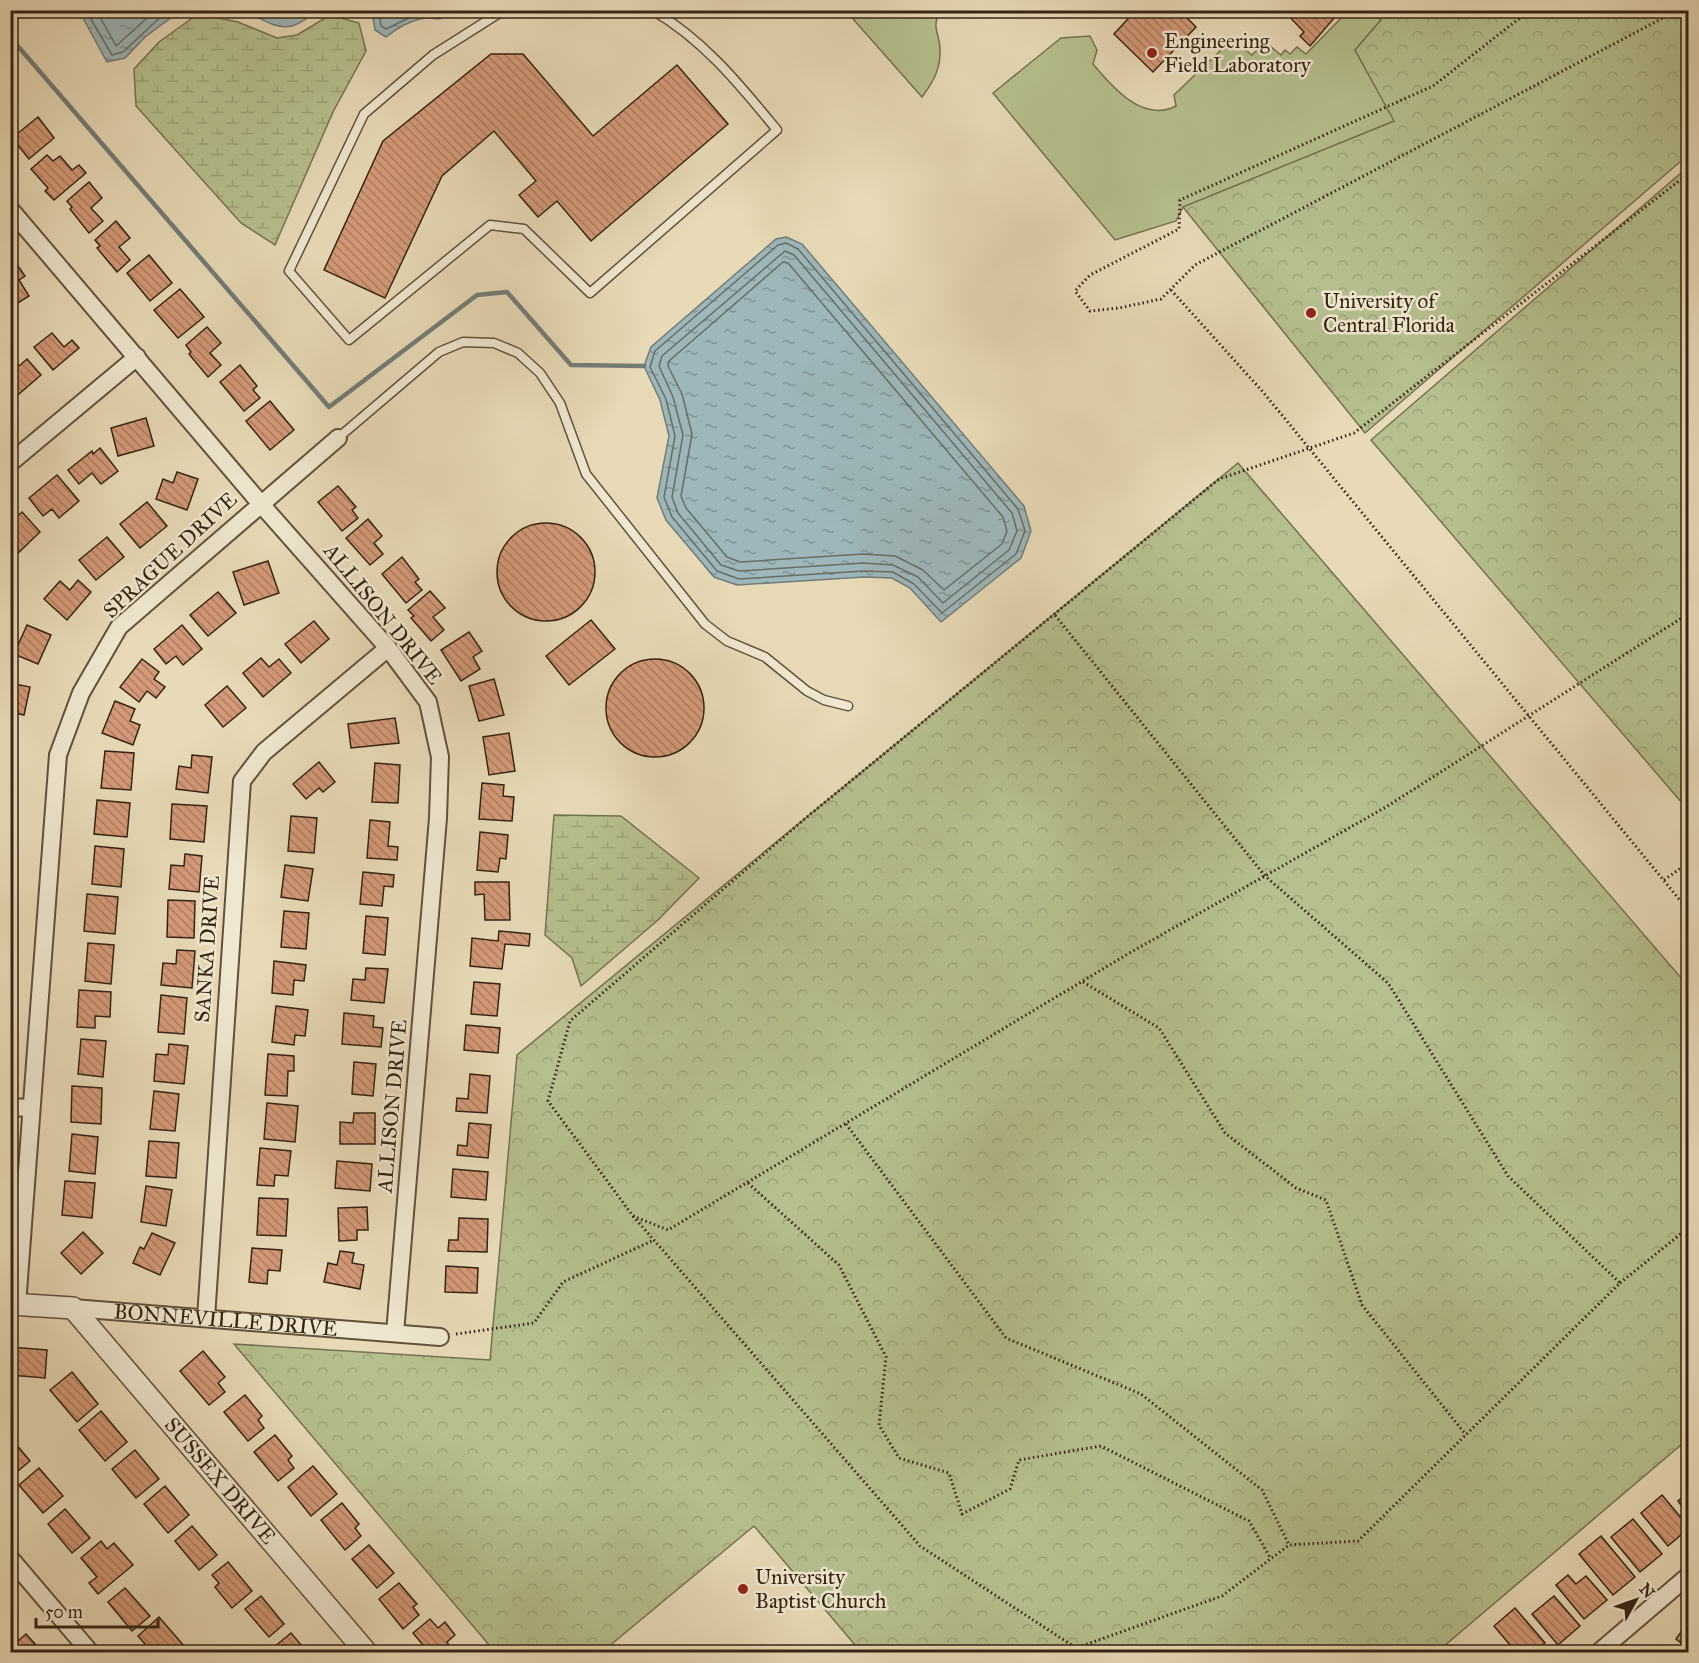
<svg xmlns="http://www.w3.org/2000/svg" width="1699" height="1663" font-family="'IM FELL Great Primer',serif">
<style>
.green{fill:#b6bf8e;stroke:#757250;stroke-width:1.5}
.forest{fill:url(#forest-crowns);stroke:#757250;stroke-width:1.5}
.wetland{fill:url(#wetland-marsh);stroke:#757250;stroke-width:1.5}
.water{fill:url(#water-ripples);stroke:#737c77;stroke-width:1.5}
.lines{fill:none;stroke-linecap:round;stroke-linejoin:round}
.shore{stroke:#686e66;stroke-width:1.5}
.stream{stroke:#737c77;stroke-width:4.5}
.building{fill:url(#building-back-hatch);stroke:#342412;stroke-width:1.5}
.service-casing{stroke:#61523b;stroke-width:11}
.minor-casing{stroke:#61523b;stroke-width:20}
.tertiary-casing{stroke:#61523b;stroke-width:24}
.path{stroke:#342412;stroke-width:3;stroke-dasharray:1.5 3;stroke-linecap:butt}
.service{stroke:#f0e7d0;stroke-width:8}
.minor{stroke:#f0e7d0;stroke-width:16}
.tertiary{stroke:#f0e7d0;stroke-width:21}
.poi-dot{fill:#8f2418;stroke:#f0e7d0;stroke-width:2}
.labels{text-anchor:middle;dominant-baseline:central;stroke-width:5;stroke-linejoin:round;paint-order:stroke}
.poi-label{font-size:21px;fill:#342412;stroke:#f0e7d0;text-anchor:start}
.street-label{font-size:21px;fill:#342412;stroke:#f0e7d0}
</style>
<defs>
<pattern id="forest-crowns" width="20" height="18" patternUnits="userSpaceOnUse" patternTransform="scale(1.5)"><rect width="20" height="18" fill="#b6bf8e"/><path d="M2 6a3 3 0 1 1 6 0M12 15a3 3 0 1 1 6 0" fill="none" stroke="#9da479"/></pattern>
<pattern id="wetland-marsh" width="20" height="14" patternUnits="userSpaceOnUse" patternTransform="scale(1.5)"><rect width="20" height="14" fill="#b6bf8e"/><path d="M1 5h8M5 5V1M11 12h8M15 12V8" fill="none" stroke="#9da479"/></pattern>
<pattern id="water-ripples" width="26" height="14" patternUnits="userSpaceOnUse" patternTransform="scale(1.5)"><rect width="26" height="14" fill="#9db7bb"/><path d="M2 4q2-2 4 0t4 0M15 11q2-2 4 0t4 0" fill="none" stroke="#819597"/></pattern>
<pattern id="building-back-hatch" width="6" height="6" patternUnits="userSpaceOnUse" patternTransform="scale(1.5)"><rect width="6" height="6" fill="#d49978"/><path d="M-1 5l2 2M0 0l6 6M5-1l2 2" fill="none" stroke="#ad7d61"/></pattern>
</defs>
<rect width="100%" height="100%" fill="#e8dab7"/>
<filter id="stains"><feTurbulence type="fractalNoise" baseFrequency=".00333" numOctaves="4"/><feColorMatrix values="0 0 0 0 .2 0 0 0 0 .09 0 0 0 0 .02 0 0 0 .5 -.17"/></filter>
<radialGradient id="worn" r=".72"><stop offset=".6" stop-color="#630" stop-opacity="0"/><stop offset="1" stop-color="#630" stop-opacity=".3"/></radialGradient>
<g class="green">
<path d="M846,11H939C932,32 939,30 940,48C941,68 934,81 922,97Z"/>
<path d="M1348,11H1374L1381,20L1355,50L1395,121L1183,207L1176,221L1115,240L993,93L1061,38L1090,36L1097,50L1093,64C1113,88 1143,123 1176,106L1174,95L1221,50L1239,45L1252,55L1265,42L1281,55L1285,50L1290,54L1297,47L1306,54Z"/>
</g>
<g class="forest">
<path d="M1374,11H1688V155L1365,433L1183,207L1394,121L1355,50L1381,20Z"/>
<path d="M1688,167V810L1371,440Z"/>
<path d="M1238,463L1688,986V1439L1437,1652H861L754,1526L602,1652H495L234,1344L490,1360L517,1055Z"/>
</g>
<g class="wetland">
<path d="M198,14L238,22L277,38L297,35L330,15L359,23L366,51L333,112L275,245L241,223L136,106L134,69L159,42Z"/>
<path d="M554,815L621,816L699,878L658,920L581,986L572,958L545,935Z"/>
</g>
<g class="water">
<path d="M83,11V10L180,11L145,37L125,58L107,62L83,18Z"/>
<path d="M243,11H316C285,39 275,24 243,11Z"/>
<path d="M379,11V10L455,11C434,25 439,15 420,19C407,22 396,29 386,37L375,30L373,18Z"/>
<path d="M786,237L802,244L1024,506L1031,531L1021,558L941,622L910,588L892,578L864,577L737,585L714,577L666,520L657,498L669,436L660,400L644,366L651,347L776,239Z"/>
</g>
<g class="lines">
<g class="shore">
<path d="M89,10V16L112,55L123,52L168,10"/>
<path d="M96,10L116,46L156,10"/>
<path d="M383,10L380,20L381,26L386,29L419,13L438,14L444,10"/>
<path d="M786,243L798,249L1018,509L1025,531L1016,554L942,613L914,584L893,572L864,571L739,579L717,571L672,517L664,497L675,436L666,399L650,367L655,351L778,245Z"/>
<path d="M785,251L794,255L1012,513L1017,531L1009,550L943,603L918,577L893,565L863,563L739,571L721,565L678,513L672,497L683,435L673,397L659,366L662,356Z"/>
<path d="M783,262L788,263L1003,517L1007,531L1002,544L944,590L923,570L895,556L863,554L740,562L727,557L686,508L681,496L692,434L682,394L668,366L669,361Z"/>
</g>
<path class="stream" d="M10,37L329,407L477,295L507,292L571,365L644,366"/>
</g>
<g class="building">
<path d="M1136,10H1179L1196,27L1153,72L1114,34Z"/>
<path d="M1283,10H1341L1310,46L1300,36L1304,32Z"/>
<path d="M491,54H523L593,136L677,65L728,124L591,241L557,201L538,217L519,195L536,181L494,131L442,176L385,298L324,270L383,141Z"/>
<path d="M38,117L54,138L29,159L12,138Z"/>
<path d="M47,155L53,161L60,156L72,170L79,165L86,173L54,200L45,191L48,188L31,169Z"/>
<path d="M89,182L102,198L91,208L103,221L89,233L70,209L72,207L67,201Z"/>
<path d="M116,221L130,238L119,247L130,260L117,272L97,248L100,246L95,240Z"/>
<path d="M149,255L172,283L150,301L127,273Z"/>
<path d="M18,266L25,276L19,280L29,296L13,306L10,271Z"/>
<path d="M180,289L204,317L178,338L154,310Z"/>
<path d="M207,327L221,343L210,353L221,365L208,377L189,354L191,352L186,345Z"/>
<path d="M52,333L64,347L72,340L79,348L53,370L34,347Z"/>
<path d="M12,358L19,366L27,359L41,375L13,399L10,397Z"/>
<path d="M240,365L257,386L253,390L260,398L244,411L220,382Z"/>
<path d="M270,401L294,430L270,450L246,421Z"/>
<path d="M146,418L154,446L118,456L111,428Z"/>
<path d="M100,448L118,471L101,484L92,473L79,484L68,470L92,451L93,454Z"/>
<path d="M177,472L198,479L187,510L156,499L163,479L173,483Z"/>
<path d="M57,475L79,501L59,518L52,509L43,516L29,498Z"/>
<path d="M338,486L356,507L352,510L358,518L342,531L318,502Z"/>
<path d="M147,502L167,526L140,548L120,524Z"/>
<path d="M22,512L40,532L14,557L10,554V523Z"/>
<path d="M368,519L382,536L374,543L383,554L370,565L346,538Z"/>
<circle cx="546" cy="572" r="49"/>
<path d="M107,537L124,557L96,580L79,560Z"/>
<path d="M402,557L419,579L415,582L422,590L406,603L382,574Z"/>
<path d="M268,561L279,593L244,605L233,572Z"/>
<path d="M78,580L91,592L67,620L44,599L60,581L70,590Z"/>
<path d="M430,591L445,608L433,617L444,630L431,641L411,618L414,616L408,610Z"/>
<path d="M218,592L236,613L208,636L190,615Z"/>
<path d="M591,620L615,649L569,685L546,656Z"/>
<path d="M314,621L329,639L301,663L285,644Z"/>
<path d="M27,625L51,635L38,664L14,654Z"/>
<path d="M182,625L202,649L183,665L176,656L166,664L154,649Z"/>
<path d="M469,632L482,651L473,657L480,669L461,681L441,650Z"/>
<path d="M261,658L269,667L279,659L291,673L263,697L243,673Z"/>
<circle cx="655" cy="708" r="49"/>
<path d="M142,659L159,672L154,679L165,687L156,698L147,691L139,702L120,687Z"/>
<path d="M494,679L504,715L479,721L469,686Z"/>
<path d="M10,683L30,687L24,715L10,712Z"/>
<path d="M227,686L246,708L223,727L205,705Z"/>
<path d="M115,701L135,709L130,721L140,725L133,745L102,733Z"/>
<path d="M395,718L399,743L351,748L348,724Z"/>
<path d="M509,733L515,771L489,775L483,737Z"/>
<path d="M10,735L16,736L12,773H10Z"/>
<path d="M105,751L134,753L131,790L101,788Z"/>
<path d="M192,755L212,757L208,793L176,789L179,766L191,768Z"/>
<path d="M319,762L335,782L323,792L319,788L306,799L293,784Z"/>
<path d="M375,763L400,765L398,803L372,802Z"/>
<path d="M10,781H16L14,821H10Z"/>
<path d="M482,783L504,785L503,796L514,797L512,821L479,819Z"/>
<path d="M97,800L130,803L127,837L94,834Z"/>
<path d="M172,804L207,806L204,842L170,839Z"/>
<path d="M291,816L317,818L314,853L288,851Z"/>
<path d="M370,820L390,822L388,846L398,847L397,860L367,858Z"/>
<path d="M480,832L508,835L506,859L500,858L498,872L477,870Z"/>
<path d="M95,846L124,849L121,887L92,884Z"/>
<path d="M185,854L202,856L199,892L169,889L171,865L184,866Z"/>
<path d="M285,865L313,869L308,901L281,897Z"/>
<path d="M363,872L394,875L393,887L384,886L382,906L360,904Z"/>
<path d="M475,882H509L510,920H485L484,894L475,895Z"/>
<path d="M87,894L118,897L115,934L84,931Z"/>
<path d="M168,900L195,901L194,938L167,937Z"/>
<path d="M284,911L309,913L306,949L281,947Z"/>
<path d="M366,916L388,918L385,955L363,953Z"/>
<path d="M499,931L530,934L529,946L505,944L502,969L470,966L472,938L498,941Z"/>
<path d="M88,943L114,945L111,984L85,981Z"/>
<path d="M177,950L195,951L192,988L161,985L163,963L176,964Z"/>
<path d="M274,961L306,965L304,981L294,980L293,995L272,993Z"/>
<path d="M366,968L388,969L384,1003L351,1000L353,979L365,980Z"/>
<path d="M474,982L500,984L497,1016L471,1014Z"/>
<path d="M79,990L111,992L110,1017L95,1016V1028L77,1027Z"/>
<path d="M161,995L187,998L184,1034L158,1032Z"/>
<path d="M276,1006L308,1010L305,1036L295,1035L294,1045L272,1042Z"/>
<path d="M344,1013L374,1016L373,1027L383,1028L381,1047L342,1044Z"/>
<path d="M466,1025L500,1028L498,1053L464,1050Z"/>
<path d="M81,1039L106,1041L103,1077L78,1074Z"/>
<path d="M169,1044L188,1046L184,1084L154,1081L156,1054L168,1055Z"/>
<path d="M268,1054L294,1056V1071H288L287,1096L265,1095Z"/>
<path d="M354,1062L376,1064L373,1096L352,1094Z"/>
<path d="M470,1074L490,1076L487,1113L456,1111L457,1098L468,1099Z"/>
<path d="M72,1086L102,1088L101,1124L71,1122Z"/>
<path d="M154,1091L179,1094L175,1131L150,1129Z"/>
<path d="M267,1103L298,1106L295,1142L264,1139Z"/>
<path d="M354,1113H375V1144H340V1122L353,1123Z"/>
<path d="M469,1123L491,1125L488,1158L457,1155L458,1145L467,1146Z"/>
<path d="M72,1134L98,1137L95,1174L69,1171Z"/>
<path d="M149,1141L179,1143L176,1178L146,1176Z"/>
<path d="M260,1148L291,1151L288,1176L275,1175L274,1186L257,1185Z"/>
<path d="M337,1161L372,1164L370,1191L335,1188Z"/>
<path d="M453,1169L488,1172L486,1200L451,1197Z"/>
<path d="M65,1181L95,1183L92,1218L62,1215Z"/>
<path d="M146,1186L172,1190L166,1226L141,1222Z"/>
<path d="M259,1198L288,1199L286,1236L257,1235Z"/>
<path d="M367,1207L368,1230H357V1240L339,1241L338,1208Z"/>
<path d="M459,1218L488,1219L487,1252L448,1251L449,1240H458Z"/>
<path d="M83,1232L103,1253L81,1274L61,1253Z"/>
<path d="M152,1233L175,1243L160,1275L133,1263L140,1247L144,1249Z"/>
<path d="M252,1248L282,1250L280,1271L268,1270L267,1284L249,1282Z"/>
<path d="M340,1251L354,1253L352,1263L364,1265L360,1289L324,1282L328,1263L337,1265Z"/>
<path d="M446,1266L478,1268L477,1293L445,1292Z"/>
<path d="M10,1347L47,1350L45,1378L10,1375Z"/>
<path d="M203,1351L225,1377L218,1383L225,1392L209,1405L180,1371Z"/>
<path d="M72,1372L98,1404L77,1422L50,1390Z"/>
<path d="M245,1395L262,1416L258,1420L264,1428L248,1441L224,1412Z"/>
<path d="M101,1411L127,1442L105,1461L79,1430Z"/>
<path d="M275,1435L292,1456L288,1460L294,1468L278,1481L254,1452Z"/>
<path d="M10,1437L30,1461L13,1475L10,1473Z"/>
<path d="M135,1450L159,1479L136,1498L112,1469Z"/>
<path d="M313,1466L337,1494L311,1516L288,1487Z"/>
<path d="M39,1468L63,1496L43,1513L19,1485Z"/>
<path d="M165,1486L189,1515L168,1533L144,1504Z"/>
<path d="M1688,1492V1514L1678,1501Z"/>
<path d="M1662,1495L1688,1526V1529L1668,1546L1641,1513Z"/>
<path d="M342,1503L359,1524L355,1528L361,1536L345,1550L321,1520Z"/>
<path d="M65,1509L90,1538L72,1553L48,1524Z"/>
<path d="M1633,1519L1662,1554L1640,1572L1611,1537Z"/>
<path d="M192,1526L217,1555L199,1570L175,1541Z"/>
<path d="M1601,1536L1635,1577L1613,1595L1579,1554Z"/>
<path d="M101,1541L107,1549L114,1543L133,1565L98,1594L89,1583L97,1577L81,1558Z"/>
<path d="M369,1545L394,1573L377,1588L352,1559Z"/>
<path d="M228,1562L252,1591L232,1608L215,1587L219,1583L212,1575Z"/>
<path d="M1568,1575L1576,1584L1586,1576L1607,1600L1584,1619L1556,1585Z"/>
<path d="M399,1583L417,1604L413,1607L419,1615L403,1629L379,1599Z"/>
<path d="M125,1588L150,1616L132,1631L108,1602Z"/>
<path d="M261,1596L284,1624L269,1637L245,1609Z"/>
<path d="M1554,1596L1580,1626L1558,1645L1532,1614Z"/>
<path d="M1515,1608L1545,1643L1533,1652H1516L1494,1626Z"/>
<path d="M159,1617L184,1646L176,1652H152L138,1636Z"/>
<path d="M430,1619L438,1628L445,1622L455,1635L447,1642L453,1652H429L413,1633Z"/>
<path d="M1688,1622V1648L1676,1639Z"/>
<path d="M10,1632L18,1641L26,1634L35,1644L25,1652H10Z"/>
<path d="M291,1633L307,1652H268Z"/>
</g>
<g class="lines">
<g class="service-casing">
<g id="service">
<path d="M504,10L433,55L364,114L289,271L349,340L490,225L524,229L590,293L777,130C740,85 703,39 652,10"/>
<path d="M338,438L439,352L463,342L494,343L518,353L540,373L560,403L586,474L705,624L727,641L765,657L807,691L824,700L848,706"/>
</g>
</g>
<g class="minor-casing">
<g id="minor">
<path d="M10,209L260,503L388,648L428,702L440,757L438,818L395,1333"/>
<path d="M10,463L137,357"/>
<path d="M10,1107L30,1108"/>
<path d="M17,1305L58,755L81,693L119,627L338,438"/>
<path id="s1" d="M73,1308L440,1337"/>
<path d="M206,1318L242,781L264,752L388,648"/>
<path d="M10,1558L90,1652"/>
<path d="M1599,1652L1688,1576"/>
</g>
</g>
<g class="tertiary-casing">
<g id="tertiary">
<path id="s2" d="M10,1304L73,1308L366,1652"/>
</g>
</g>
<g class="path">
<path d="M1530,10L1433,86L1180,200L1179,229L1090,275L1075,291L1090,311L1119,308L1161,299L1195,265L1678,10"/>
<path d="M1688,167L1684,177L1354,433L1219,479L807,817L570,1021L548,1101L633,1216L668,1230L1126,955L1386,807L1688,614"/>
<path d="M1171,290L1263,392L1688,910"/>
<path d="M1664,880L1688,863"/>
<path d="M1083,982L1159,1028L1225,1133L1296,1188L1326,1200L1362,1305L1466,1435"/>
<path d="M846,1124L1006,1338L1141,1394L1262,1490L1289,1545"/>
<path d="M748,1183L839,1265L886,1357L879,1425L899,1458L949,1473L962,1514L1010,1489L1019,1460L1101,1446L1249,1521L1271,1559"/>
<path d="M633,1216L920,1546L1076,1648L1222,1596L1289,1545L1358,1541L1620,1283L1508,1176L1388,983L1265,876L1054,614"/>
<path d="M1620,1283L1688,1228"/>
<path d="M456,1334L534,1323L563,1282L654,1240"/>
</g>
<use href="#service" class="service"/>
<use href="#minor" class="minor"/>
<use href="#tertiary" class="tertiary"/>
</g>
<g class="poi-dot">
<circle cx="1152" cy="53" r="6"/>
<circle cx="1311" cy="313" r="6"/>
<circle cx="743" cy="1589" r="6"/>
</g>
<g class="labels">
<g class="poi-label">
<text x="1164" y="41">Engineering<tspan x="1164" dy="24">Field Laboratory</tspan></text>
<text x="1323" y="301">University of<tspan x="1323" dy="24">Central Florida</tspan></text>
<text x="755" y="1577">University<tspan x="755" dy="24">Baptist Church</tspan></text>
</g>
<g class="street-label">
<text transform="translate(170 555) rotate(-43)">SPRAGUE DRIVE</text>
<text transform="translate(383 614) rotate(51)">ALLISON DRIVE</text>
<text transform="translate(207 949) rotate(-86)">SANKA DRIVE</text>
<text transform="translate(392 1106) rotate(-85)">ALLISON DRIVE</text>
<text stroke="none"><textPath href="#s1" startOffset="153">BONNEVILLE DRIVE</textPath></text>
<text stroke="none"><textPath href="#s2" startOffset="290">SUSSEX DRIVE</textPath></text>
</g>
</g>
<rect width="1699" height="1663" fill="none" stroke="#e8dab7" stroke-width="36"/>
<rect x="12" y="12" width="1675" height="1639" fill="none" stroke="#342412" stroke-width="3"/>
<rect x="18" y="18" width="1663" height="1627" fill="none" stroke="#342412" stroke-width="1.5"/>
<g transform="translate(1636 1600) rotate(50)" stroke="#f0e7d0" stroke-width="4.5" paint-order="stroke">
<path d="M0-4.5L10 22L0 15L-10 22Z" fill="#342412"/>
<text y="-9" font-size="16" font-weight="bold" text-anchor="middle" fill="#342412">N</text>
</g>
<path d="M36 1618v9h122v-9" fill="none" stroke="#342412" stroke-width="3"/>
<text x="45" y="1618" font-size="18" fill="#342412" stroke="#f0e7d0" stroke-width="4.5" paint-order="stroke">50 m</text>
<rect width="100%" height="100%" filter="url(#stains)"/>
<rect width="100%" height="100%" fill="url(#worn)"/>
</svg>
